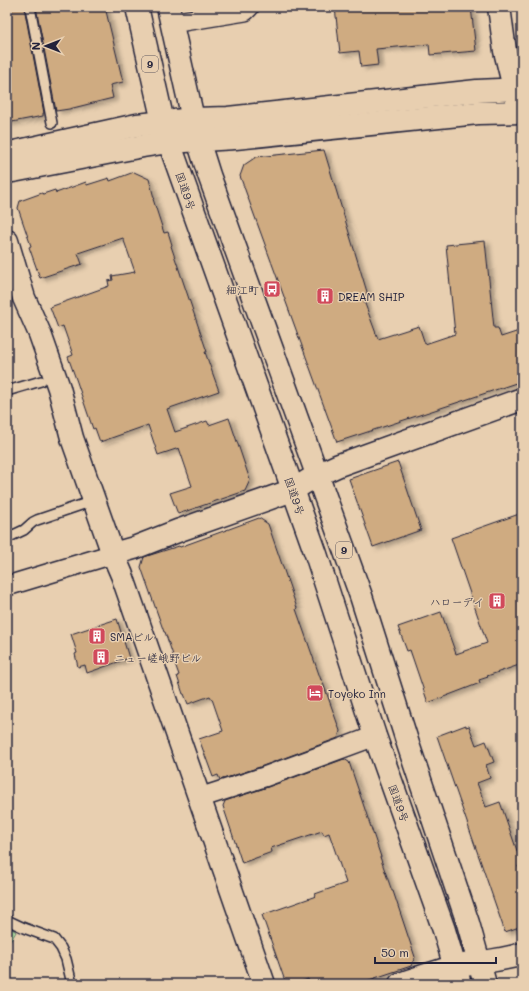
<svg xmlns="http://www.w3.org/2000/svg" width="529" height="991" font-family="Mali,'Klee One',sans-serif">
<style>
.green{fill:#afde9d;stroke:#68806c}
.building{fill:#cfab81;stroke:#22223b;filter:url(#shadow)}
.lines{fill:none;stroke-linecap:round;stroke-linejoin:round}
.service-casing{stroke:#22223b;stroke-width:12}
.minor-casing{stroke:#22223b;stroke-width:22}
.tertiary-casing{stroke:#22223b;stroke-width:25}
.trunk-casing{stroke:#22223b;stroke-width:25}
.service{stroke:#e8cfb0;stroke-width:9}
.minor{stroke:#e8cfb0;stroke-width:19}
.tertiary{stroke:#e8cfb0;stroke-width:22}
.trunk{stroke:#e8cfb0;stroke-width:22}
.labels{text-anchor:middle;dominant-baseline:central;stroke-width:3;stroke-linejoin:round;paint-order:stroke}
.shield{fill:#e8cfb0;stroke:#5d565e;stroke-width:1}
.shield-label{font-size:10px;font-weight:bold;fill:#22223b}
.street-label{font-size:11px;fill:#22223b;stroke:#e8cfb0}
.poi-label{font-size:11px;fill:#22223b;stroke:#e8cfb0;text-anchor:start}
</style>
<defs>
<filter id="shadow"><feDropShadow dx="4.5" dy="2.5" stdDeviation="2" flood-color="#0004"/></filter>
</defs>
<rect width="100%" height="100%" fill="#e8cfb0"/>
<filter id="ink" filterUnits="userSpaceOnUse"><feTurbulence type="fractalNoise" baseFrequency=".025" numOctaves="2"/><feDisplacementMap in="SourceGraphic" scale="8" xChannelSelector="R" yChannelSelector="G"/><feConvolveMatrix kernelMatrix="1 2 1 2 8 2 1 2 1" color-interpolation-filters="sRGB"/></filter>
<g filter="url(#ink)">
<path class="green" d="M7,925L16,932L7,947Z"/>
<g class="building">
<path d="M7,7H24L44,113H43V116L7,123Z"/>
<path d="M36,7H105L123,82L110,85L113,98L69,109L56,111Z"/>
<path d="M335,7H471L476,51L430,55L429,44L376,49L378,65L361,67L359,51L340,53Z"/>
<path d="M324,150L367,292L364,301L378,339L419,326L425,344L455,334L446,245L485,241L494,328H498L501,337L522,330V381L450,405L337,442L240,176L244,165L256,157Z"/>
<path d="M134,172L149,179L154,198L153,199L164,233L168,232L172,245L171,246L207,352H205L219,391L167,409L175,432L207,421L209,425L229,418L250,480L245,491L178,514L170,493L192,486L179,448L158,455L148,425L100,442L95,428L93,429L77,382L68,357L73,355L63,326L58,328L50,307L109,286L108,281L113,280L112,276L135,272L123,238L78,253L82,264L40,278L29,247L31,246L18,208L20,201L42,193L43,194L55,190L56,193L86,182L87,185L109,178L110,181Z"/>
<path d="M398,462L421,530L373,547L349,479Z"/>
<path d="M522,513V664L487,676L488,677L479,680L480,683L428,703L410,650L407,651L398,627L441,612L456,654L487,643L451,538Z"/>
<path d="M259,518L268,524L297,608L296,609L321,680H322L340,731L338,738L260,767L220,780L218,775L213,777L199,739L223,731L212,699L210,696L188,704L184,694H183L177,676L179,675L174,661H175L165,632H164L141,567L144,557L179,546L180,547Z"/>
<path d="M117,619L129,658L87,673L85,665L78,667L75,654L77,653L71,634Z"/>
<path d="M466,725V727L469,726L476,745L486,741L494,762L486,765L490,778L477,783L486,807L500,802L522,865L518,866L522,876V926L505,932L437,736Z"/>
<path d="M344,759L349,762L381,857H380L392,891H393L415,957L411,966L357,984H310L308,979L295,984H286L262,915L316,896L315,894L346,883L329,833L324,835L322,831L271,848L272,852L242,863L223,806L225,801L268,787Z"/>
</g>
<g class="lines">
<g class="service-casing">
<g id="service">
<path d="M30,7L52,123"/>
<path d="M7,391L41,381"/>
<path d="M7,538L24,530L33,522L37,520L84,504"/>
<path d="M7,920L24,928L54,939L61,948L66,959L72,984"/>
</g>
</g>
<g class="minor-casing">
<g id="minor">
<path d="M171,23L245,11L249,7"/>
<path d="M7,586L113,554"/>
<path d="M199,798L264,777L375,736"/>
</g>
</g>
<g class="tertiary-casing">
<g id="tertiary">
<path d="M499,7L505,51L518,104"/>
<path d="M7,155L10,153L137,125L193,119L228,118L477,91L522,89"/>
<path d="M7,172L13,171L143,146L169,142L235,138L478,113L522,112"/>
<path d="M7,241L24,298L40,334L59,388L72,438L113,554L122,575L264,984"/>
<path d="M113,554L134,548L180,530L293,490L317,475L339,465L522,399"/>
<path d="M400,984C418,978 436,971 455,967C477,962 500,961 522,954"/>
</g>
</g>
<g class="trunk-casing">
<g id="trunk">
<path d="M137,7L163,122L169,142L316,554L375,736L444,930L460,984"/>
<path d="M168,7L193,119L198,140L209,175L361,596L409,747L468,923L485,984"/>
</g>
</g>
<use href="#service" class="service"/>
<use href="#minor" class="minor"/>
<use href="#tertiary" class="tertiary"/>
<use href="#trunk" class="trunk"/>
</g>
</g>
<defs>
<g id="bus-square" transform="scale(0.9)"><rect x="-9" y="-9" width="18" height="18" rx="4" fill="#d1495b" stroke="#e8cfb0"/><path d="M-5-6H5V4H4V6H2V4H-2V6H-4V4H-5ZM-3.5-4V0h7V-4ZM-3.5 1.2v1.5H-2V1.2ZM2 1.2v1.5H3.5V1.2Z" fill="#fff"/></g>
<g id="building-square" transform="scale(0.9)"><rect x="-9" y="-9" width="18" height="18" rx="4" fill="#d1495b" stroke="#e8cfb0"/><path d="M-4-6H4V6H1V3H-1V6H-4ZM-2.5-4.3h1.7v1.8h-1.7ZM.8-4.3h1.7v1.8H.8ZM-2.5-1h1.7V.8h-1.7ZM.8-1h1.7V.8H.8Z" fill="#fff"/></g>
<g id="hotel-square" transform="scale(0.9)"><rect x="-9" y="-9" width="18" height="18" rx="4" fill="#d1495b" stroke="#e8cfb0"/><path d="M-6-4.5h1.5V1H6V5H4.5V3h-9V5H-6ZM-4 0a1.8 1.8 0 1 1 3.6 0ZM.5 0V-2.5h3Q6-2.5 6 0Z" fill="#fff"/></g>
</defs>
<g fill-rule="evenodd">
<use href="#bus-square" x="272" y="289"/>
<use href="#building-square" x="325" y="296"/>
<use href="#building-square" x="497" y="601"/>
<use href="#building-square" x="97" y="636"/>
<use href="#building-square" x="101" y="657"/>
<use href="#hotel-square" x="315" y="693"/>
</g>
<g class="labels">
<g class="shield">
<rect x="142" y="56" width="16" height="16" rx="3"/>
<rect x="336" y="542" width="16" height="16" rx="3"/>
</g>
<g class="shield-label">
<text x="150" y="64">9</text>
<text x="344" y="550">9</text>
</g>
<g class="street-label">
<text transform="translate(186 191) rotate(71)">国道9号</text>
<text transform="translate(295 496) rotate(71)">国道9号</text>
<text transform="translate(399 803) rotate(70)">国道9号</text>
</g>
<g class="poi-label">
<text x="259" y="289" text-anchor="end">細江町</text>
<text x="338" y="296">DREAM SHIP</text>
<text x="484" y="601" text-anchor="end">ハローデイ</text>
<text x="110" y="636">SMAビル</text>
<text x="114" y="657">ニュー嵯峨野ビル</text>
<text x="328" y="693">Toyoko Inn</text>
</g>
</g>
<rect width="529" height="991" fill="none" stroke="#e8cfb0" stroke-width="24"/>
<rect x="12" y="12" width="505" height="967" fill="none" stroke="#22223b" stroke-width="1.5" filter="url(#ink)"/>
<g transform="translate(46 46) rotate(270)" stroke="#e8cfb0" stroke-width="3" paint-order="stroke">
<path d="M0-3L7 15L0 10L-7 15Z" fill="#22223b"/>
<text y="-6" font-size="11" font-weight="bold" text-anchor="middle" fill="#22223b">N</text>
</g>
<path d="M375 957v6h121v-6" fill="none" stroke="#22223b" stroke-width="2"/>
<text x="381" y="957" font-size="12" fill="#22223b" stroke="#e8cfb0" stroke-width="3" paint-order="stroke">50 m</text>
</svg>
